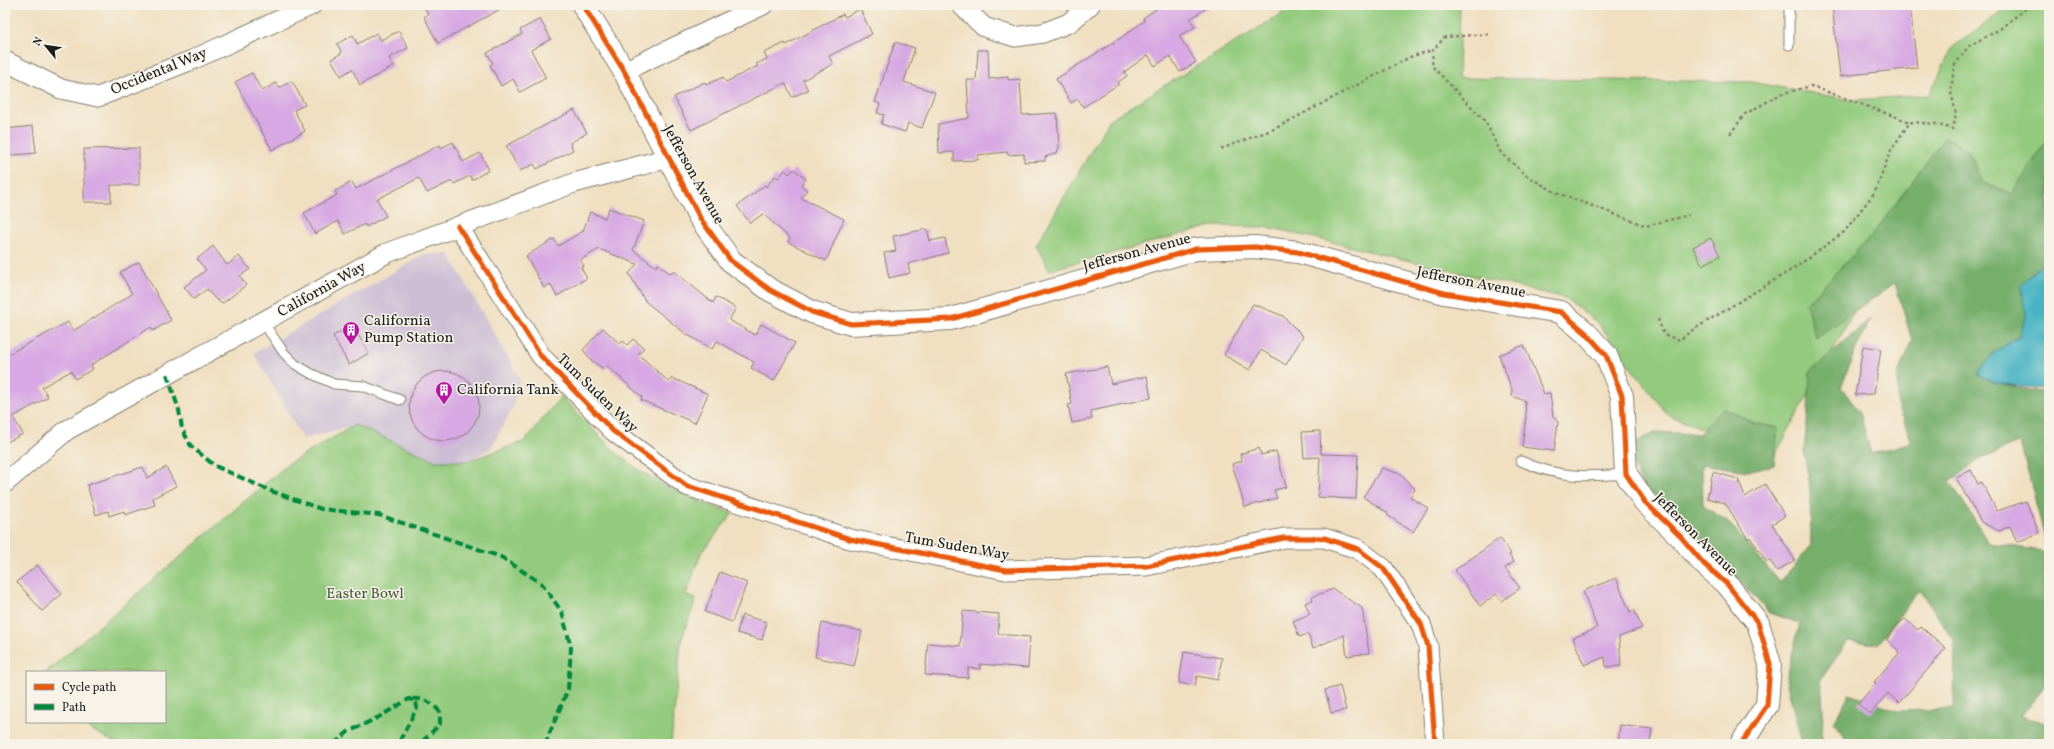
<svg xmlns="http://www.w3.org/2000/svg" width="2054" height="749" font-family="Vollkorn,serif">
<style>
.industrial{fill:#ccbed4}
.green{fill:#93ca7d;stroke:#58734c}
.forest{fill:#76ae6c;stroke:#496544}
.water{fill:#46b3c3;stroke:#316870}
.building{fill:#d7a8e3}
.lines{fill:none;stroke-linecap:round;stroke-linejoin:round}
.lane-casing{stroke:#867e6e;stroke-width:11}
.street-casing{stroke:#867e6e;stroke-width:21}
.secondary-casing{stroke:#867e6e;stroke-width:24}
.path{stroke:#867e6e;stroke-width:2.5;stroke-dasharray:3 3;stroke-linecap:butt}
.lane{stroke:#fff;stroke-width:9}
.street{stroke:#fff;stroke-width:19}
.secondary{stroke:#fff;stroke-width:22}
.quiet{stroke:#00873e;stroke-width:4;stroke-dasharray:8 4;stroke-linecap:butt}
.cycleway-casing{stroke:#f7f3e8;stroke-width:8}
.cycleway{stroke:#e8590c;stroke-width:5}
.labels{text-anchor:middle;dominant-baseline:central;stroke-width:3;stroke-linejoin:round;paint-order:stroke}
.street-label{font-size:15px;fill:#1c1c1c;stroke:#f7f3e8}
.poi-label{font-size:15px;fill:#1c1c1c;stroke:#f7f3e8;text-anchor:start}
.park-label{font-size:15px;fill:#46593e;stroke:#f7f3e8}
</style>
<rect width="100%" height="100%" fill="#f7f3e8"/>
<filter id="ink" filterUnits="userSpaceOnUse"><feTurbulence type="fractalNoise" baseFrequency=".025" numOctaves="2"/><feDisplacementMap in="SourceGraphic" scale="8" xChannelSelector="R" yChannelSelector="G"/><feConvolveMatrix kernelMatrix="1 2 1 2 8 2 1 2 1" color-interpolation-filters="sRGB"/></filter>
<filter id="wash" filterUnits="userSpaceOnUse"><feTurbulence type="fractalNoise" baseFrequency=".012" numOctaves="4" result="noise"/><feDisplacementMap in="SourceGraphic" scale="16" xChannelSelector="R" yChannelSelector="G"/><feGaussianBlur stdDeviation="0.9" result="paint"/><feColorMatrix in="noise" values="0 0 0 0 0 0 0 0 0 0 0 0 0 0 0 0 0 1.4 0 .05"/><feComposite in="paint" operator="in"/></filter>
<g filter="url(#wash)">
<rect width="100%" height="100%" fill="#f0dfc0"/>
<path class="industrial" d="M425,254H449L520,379L513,407L491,448L468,461H436L355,425L303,439L254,353Z"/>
<g class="green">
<path d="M1296,5H1460L1458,78L1751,82L1852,100L1929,95L1953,47L2011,5H2049V278L1912,207L1775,455L1669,416L1625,360L1600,325L1565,298L1268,227L1212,226L1049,270L1036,245L1110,119Z"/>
<path d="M561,396C580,416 599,437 619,455C649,481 696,502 733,513L701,553L686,595L696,599L681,641L671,744H117L77,722H165V672H46L288,464L355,425L436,461H468L525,441Z"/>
</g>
<path class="forest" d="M1945,137L1968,150L1982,182L2012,194L2049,137V261L2042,263L2021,287L2026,314L2019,337L1993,353L1978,375L1997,383L2049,394V546H2047L2020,442L1982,458L1950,481L1989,543L2049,552V651L2046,685L2021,716L2049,724V744H1849L1834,722L1849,694L1897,711L1954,709L1955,641L1919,590L1878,644L1848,641L1821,679L1823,710L1822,740L1815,744H1802L1786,680L1800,623L1769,613L1695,531L1642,486L1627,447L1656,432L1699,434L1723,408L1754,423L1778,428L1774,465L1747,471L1702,464L1703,506L1727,521L1780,582L1811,546L1810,486L1804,451L1808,413L1810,372L1870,319L1855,351L1841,387L1860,413L1871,454L1912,442L1898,407V373L1912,340L1895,283L1816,338L1806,304L1874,233Z"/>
<path class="water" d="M2049,261V390L1997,383L1978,375L1993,353L2019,337L2026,314L2021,287L2042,263Z"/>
<g id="blocks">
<g class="building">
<path d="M423,5H508L438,43L424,17L428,14Z"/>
<path d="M1162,5H1211L1190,19L1195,27L1179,36L1196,62L1180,72L1170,56L1155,66L1148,55L1124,72L1127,76L1118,82L1119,84L1083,107L1078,99L1071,103L1056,79L1122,37L1144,21L1143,18Z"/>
<path d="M1832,5H1910L1917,68L1840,76Z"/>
<path d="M860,9L872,34L829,56L833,64L803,80L808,90L792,97L785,83L691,130L674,97L705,82L706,85L723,77L726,82L758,66L756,64L767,59L764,53L785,43L786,45L843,14L845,17Z"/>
<path d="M540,19L551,39L531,50L546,78L520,92L513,79L501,86L490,65L493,63L487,53L522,34L520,30Z"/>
<path d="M399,31L408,48L389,58L394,66L360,85L352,69L341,76L331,59L342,53L337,44L353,35L357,44L377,33L381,40Z"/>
<path d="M895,42L915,48L904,82L935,92L922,128L908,123L905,132L881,124L884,115L877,113L880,104L875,102Z"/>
<path d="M978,50H988L989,79L1008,77V80L1020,79L1022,115L1057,113L1059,147L1057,153L1045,157V161L1024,162V154L1008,155L1007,152L978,155V160L954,161V152L939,153L938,124L969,118L967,80H976Z"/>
<path d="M252,73L262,91L276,83L279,88L292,81L305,105L294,110L305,131L272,150L235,82Z"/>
<path d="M574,110L587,133L570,143L573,150L537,169L534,164L520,171L506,146Z"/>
<path d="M33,126L36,153L5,156V129Z"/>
<path d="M453,142L463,162L480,153L489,170L472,180L470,176L454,184L452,181L427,193L419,178L377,199L386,216L366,227L365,224L345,234L338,221L315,234L304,213L337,195L335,191L352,182L356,189L440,145L441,148Z"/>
<path d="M139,148V185H111V202H84V149Z"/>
<path d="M794,169L806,179L801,185L807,190L801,198L844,219L826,261L788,242L790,238L763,214L750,223L737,206L765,185L766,187L775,176L778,178L785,170L789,174Z"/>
<path d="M609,208L644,221L633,250L656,267L658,264L671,274L674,271L713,303L716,297L736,308L729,320L755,335L761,324L795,343L774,381L751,368L754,362L717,341L712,349L686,334L646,302L629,274L637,264L599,249L580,260L584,266L581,268L587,278L557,296L550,284L544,288L526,256L554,239L558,246L583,231L590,212L605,218Z"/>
<path d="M927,229L930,241L945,238L948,253L908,264L910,273L889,278L884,253L896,251L893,236Z"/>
<path d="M1711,238L1720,256L1702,265L1693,247Z"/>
<path d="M213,246L227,265L239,256L250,269L240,276L246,285L223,303L215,299L207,289L194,299L184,287L206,270L197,259Z"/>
<path d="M139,262L171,320L153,331L151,327L91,365L93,369L75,379L71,371L42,387L48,397L13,417L23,434L5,443V356L68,322L73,331L132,294L120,272Z"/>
<path d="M1253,304L1283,316L1303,336L1286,365L1261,350L1250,370L1224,355Z"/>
<path d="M352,325L369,353L349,365L333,336Z"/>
<path d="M603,328L620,344L623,341L627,345L633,339L644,348L638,354L669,382L672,378L708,394L695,423L641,400L642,397L607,366L604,369L592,361L583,350Z"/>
<path d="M1524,345L1544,394L1550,393L1553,416L1558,422L1554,451L1522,447L1526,417L1525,401L1512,396V390L1499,355Z"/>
<path d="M1863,346L1881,349L1874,394L1855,395Z"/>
<path d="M1107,367L1111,384L1147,376L1151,398L1091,411L1092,419L1072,423L1068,405L1072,404L1066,374Z"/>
<circle cx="444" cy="406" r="35"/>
<path d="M1320,431L1321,454L1358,455L1356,499L1318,497L1320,457L1304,458L1302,432Z"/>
<path d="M1259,448L1261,455L1276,451L1286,487L1274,490L1277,498L1245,507L1232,464L1242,461L1240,454Z"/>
<path d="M143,467L147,478L166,467L176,486L153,498L155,505L125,515L124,511L109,516L108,511L96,515L87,485Z"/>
<path d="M1382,468L1400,474L1415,489L1410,497L1428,508L1413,532L1387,515L1388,513L1363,497Z"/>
<path d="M1971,470L1978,484L1982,482L1997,511L2026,501L2039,533L2017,542L2010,526L1999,531L1981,522L1956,478Z"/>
<path d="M1713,472L1738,479L1745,497L1765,484L1785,516L1772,524L1795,560L1777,571L1770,561L1767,562L1750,537L1748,539L1725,503L1707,498Z"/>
<path d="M1500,538L1511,554L1509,555L1514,562L1505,568L1520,588L1502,601L1496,594L1480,606L1455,570Z"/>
<path d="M37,565L62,594L42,611L17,582Z"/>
<path d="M720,572L747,583L732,622L705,612Z"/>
<path d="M1616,578L1630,612L1634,610L1642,628L1619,637L1621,666L1606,667L1605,657L1584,665L1573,638L1597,628L1583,591Z"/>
<path d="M1333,589L1362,608L1369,653L1347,656L1344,635L1313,648L1308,634L1299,637L1293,621L1310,614L1305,603L1313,600L1312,597Z"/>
<path d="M963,611L999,614L998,634L1030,637L1028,668L980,664V669L968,668V678L925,675L928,643L960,646Z"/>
<path d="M742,615L767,622L762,640L737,633Z"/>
<path d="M1905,619L1918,630L1921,627L1946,648L1899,703L1888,693L1870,714L1858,704L1876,683L1874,682L1900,652L1887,640L1894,626Z"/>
<path d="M822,623L862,631L854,666L815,657Z"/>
<path d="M1184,652L1222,658L1218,680L1197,676L1195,686L1179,683Z"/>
<path d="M1340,686L1346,710L1331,713L1325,690Z"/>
<path d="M1620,725L1652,729L1650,744H1618Z"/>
</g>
</g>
</g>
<g filter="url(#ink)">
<use href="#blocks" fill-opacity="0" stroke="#867e6e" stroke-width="1"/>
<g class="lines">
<g class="lane-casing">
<g id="lane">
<path d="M1789,45V5"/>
<path d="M263,322L284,353L295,364L310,373L334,384L363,386L400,400"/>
<path d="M1521,461C1558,478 1586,477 1626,474"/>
</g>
</g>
<g class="street-casing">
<g id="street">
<path d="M961,5L984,27L1015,37L1043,33L1069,23L1090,5"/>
<path d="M5,61L61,89L98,97L192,60L312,5"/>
<path d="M624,71L763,5"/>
<path d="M458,226L541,356L613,431L687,486L850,539L1006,570L1146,566L1284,538H1324L1358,549L1383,568L1421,624L1428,646L1435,744"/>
<path d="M5,483L67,430L387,253L574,183L669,158"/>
</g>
</g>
<g class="secondary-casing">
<path id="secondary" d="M583,5L624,71L700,218L731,261L770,290L812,312L851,324L951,319L1196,249L1255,247L1298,252L1444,293L1561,312L1586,333L1606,355L1622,396L1626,474L1645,502L1681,537L1704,564L1727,584L1758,623L1770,664L1767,705L1741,744"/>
</g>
<g class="path">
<path d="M1488,34L1445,37L1433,50L1432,66L1485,121L1501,153L1527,176L1555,192L1646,226L1689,215"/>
<path d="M1730,134L1745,114L1781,94L1811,86L1910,122"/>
<path d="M1221,149L1274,129L1410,57L1433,50"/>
<path d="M1658,319L1664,335L1680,340L1691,331L1799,265L1844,232L1875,192L1891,150L1910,122L1936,124L1953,129L1956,114L1951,92L1954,66L1969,46L2000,29L2030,5"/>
</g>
<use href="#lane" class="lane"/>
<use href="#street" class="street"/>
<use href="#secondary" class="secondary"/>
<g class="quiet">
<path d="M167,374L179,410L182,429L191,446L215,466L271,491L321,509L379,515L501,557L542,584L562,612L571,648L568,689L545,744"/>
<path d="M413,699C425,698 432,703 440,712V724L420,744"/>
<path d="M334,744L348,732L379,717L409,699L416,701L417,708L398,744"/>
</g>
<g class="cycleway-casing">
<g id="cycleway">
<path d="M583,5L624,71L700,218L731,261L770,290L812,312L851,324L951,319L1196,249L1255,247L1298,252L1444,293L1561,312L1586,333L1606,355L1622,396L1626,474L1645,502L1681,537L1704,564L1727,584L1758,623L1770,664L1767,705L1741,744"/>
<path d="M458,226L541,356L613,431L687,486L850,539L1006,570L1146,566L1284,538H1324L1358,549L1383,568L1421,624L1428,646L1435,744"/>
</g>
</g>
<use href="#cycleway" class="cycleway"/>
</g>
</g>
<defs>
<g id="building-pin" transform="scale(0.9)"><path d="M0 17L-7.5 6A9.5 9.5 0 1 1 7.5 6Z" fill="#b5179e" stroke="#f7f3e8"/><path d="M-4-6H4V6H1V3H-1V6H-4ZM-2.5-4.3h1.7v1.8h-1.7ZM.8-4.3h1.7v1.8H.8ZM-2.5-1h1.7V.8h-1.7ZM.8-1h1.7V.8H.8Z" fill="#fff"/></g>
</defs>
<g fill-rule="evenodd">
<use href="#building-pin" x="351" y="330"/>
<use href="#building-pin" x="444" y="390"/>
</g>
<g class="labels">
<g class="street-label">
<text transform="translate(159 72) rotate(-22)">Occidental Way</text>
<text transform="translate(693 175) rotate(61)">Jefferson Avenue</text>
<text transform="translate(1137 253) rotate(-15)">Jefferson Avenue</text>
<text transform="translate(1471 283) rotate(11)">Jefferson Avenue</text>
<text transform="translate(322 290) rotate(-29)">California Way</text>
<text transform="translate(597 394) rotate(44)">Tum Suden Way</text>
<text transform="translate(1695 535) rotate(45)">Jefferson Avenue</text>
<text transform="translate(957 547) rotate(10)">Tum Suden Way</text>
</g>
<g class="poi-label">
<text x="364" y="321">California<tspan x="364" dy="17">Pump Station</tspan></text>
<text x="457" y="390">California Tank</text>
</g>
<g class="park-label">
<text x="365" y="594">Easter Bowl</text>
</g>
</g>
<rect width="2054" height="749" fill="none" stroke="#f7f3e8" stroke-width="20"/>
<rect x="26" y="671" width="140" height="52" fill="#f7f3e8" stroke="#9f9d96"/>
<rect x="34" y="684" width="20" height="6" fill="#e8590c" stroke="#9f9d96"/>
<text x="62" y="691" font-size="12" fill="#1c1c1c">Cycle path</text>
<rect x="34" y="704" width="20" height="6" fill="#00873e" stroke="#9f9d96"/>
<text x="62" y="711" font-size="12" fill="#1c1c1c">Path</text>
<g transform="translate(46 46) rotate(299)" stroke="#f7f3e8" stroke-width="3" paint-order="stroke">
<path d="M0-3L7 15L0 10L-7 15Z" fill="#1c1c1c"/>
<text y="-6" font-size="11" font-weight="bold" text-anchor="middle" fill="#1c1c1c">N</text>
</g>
</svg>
